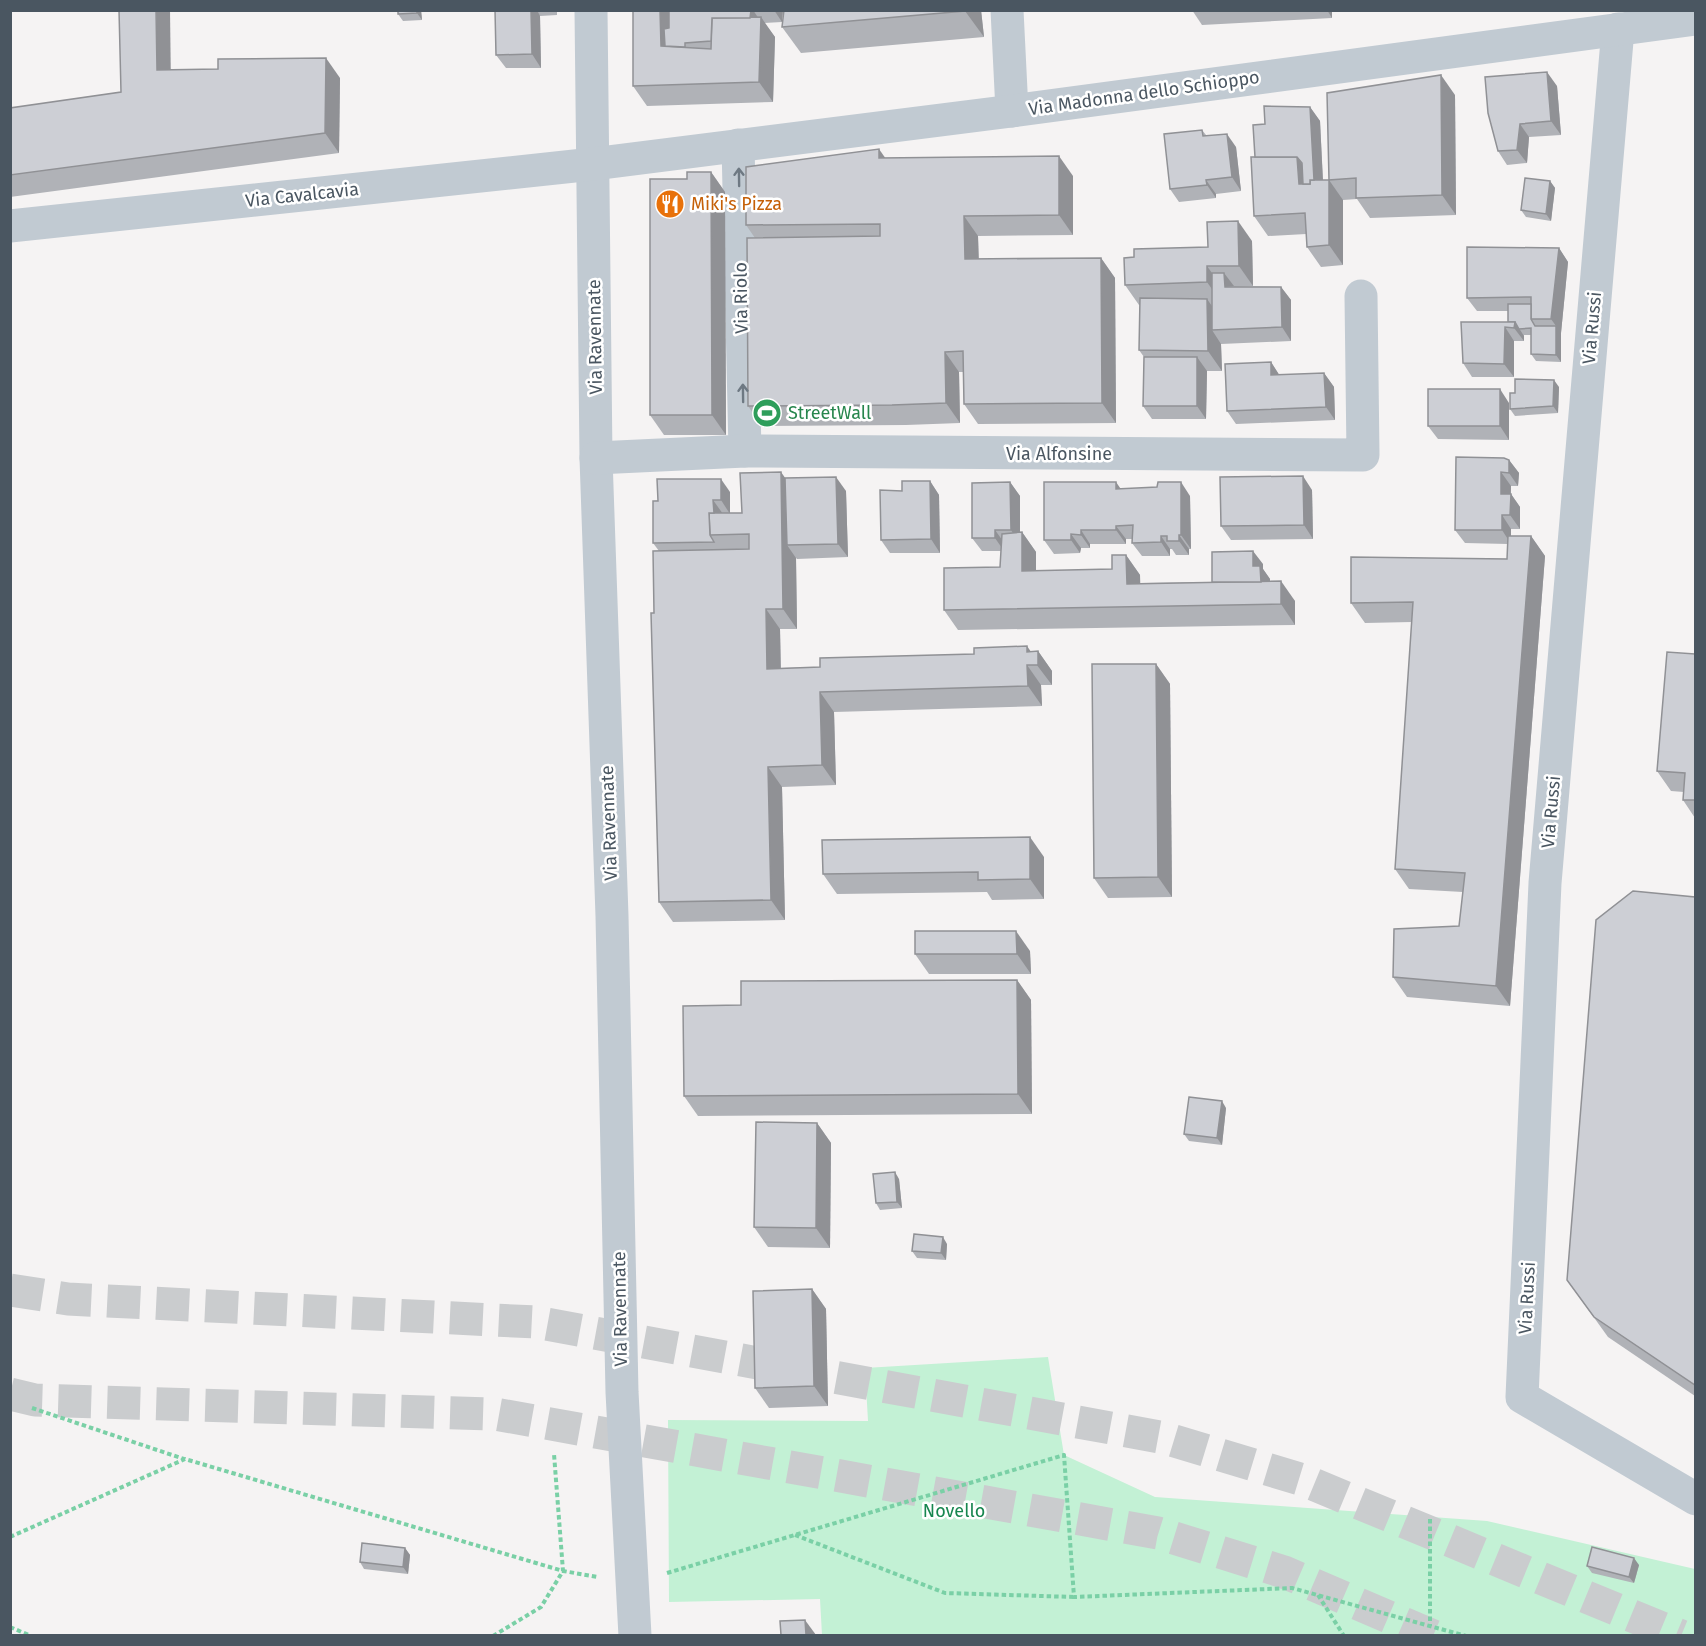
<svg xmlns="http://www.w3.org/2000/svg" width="1706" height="1646" font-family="'Fira Sans',sans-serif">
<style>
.green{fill:#c3f1d5}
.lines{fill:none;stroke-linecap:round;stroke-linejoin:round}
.highway-tunnel{stroke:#caccce;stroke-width:33;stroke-dasharray:33 16;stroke-linecap:butt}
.path{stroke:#7ad0a6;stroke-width:4;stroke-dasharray:4.5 3;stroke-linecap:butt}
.minor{stroke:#c1cad2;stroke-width:33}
.wall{fill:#b0b2b7}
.shaded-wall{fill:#909195}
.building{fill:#cdcfd5;stroke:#909195;stroke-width:1.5}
.oneway{stroke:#6e7983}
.labels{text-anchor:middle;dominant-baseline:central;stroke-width:5;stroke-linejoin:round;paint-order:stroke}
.street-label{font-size:18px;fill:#4a5661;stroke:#fff}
.food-label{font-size:18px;fill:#c56008;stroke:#fff;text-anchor:start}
.leisure-label{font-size:18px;fill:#27864d;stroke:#fff;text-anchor:start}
.park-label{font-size:18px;fill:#17864f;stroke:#fff}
</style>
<rect width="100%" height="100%" fill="#f5f3f3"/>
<path class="green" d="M1048,1357L1064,1455L1155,1497L1487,1521L1695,1569V1635H822L820,1599L669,1602L668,1420L868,1421L865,1368Z"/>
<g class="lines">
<g class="highway-tunnel">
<path d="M10,1290L68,1299L535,1322L1165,1438L1303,1480L1681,1636"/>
<path d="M10,1394L35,1400L495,1414L1158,1533L1284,1572L1433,1636"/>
</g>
<g class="path">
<path d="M32,1408L184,1459"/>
<path d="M1430,1519V1626"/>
<path d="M795,1535L945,1593L1074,1597"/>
<path d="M10,1537L185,1459L563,1571L554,1454"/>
<path d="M667,1573L1064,1455L1074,1597L1292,1588L1466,1636"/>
<path d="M1318,1595L1344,1636"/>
<path d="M10,1627L31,1636"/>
<path d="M493,1636L541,1607L563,1571L598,1577"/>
</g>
<g class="minor">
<path d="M591,10L596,458L612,916L622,1392L635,1636"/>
<path d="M1007,10L1012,111"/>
<path d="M1618,29L1545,883L1522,1397L1696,1499"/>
<path d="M738,145L745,451"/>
<path d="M10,226L593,164L1012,111L1696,19"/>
<path d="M596,458L745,451L1363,455L1361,296"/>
</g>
</g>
<g class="wall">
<path d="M421,10L422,20L403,21L398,14Z"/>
<path d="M495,10H557V15L540,16L541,68H506L496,55Z"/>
<path d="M633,10H783L782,22L764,23L775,37L773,102L647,106L633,86Z"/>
<path d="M784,10H981L984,37L801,53L782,27Z"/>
<path d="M1192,10H1332V18L1202,25Z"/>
<path d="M171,70L340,78L339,153L10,197V108L121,92Z"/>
<path d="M1557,86L1561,135L1529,137L1527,163L1507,165L1498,151L1488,113Z"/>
<path d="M1455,95L1456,215L1370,218L1357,199L1343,200V265L1321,267L1307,247L1306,234L1268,236L1254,216L1255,157L1265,124L1310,107L1320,121L1323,180H1329Z"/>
<path d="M1202,130L1206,135L1236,147L1241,191L1216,194V198L1179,202L1170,189Z"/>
<path d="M885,158L1073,176V235L978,236L979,259L1101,258L1115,278L1116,423L978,424L964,404L963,372H959L960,423L906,425L762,426L748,406L755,238L746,225Z"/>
<path d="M711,172L725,192L726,435H664L650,415L687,179Z"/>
<path d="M1550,181L1555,188L1551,221L1526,217L1521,210Z"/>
<path d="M1252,241L1253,286H1234L1281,287L1291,300V341L1221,344L1222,371H1207L1206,419H1152L1143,406L1144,357L1139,350L1140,305H1139L1125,285L1134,257Z"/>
<path d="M1559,248L1568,262L1561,333V362L1536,361L1531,354V335H1524V341H1514V377H1472L1463,363L1508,322V311H1477L1467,298Z"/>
<path d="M1271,362L1279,375L1324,373L1334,387L1335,420L1236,424L1227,411Z"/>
<path d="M1559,387L1558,413L1515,416L1510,409L1515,393Z"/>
<path d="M1509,403V440L1438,439L1428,426Z"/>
<path d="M1509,460L1519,473L1518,486H1511V494L1520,507V529H1511V536H1531L1545,556L1510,1006L1407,997L1393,977L1459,926L1463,892L1409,889L1395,869L1412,622L1365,623L1351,603L1507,559L1508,544L1465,543L1455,530Z"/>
<path d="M785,478L846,491L848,557L797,559L796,558L797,629H780L781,668L820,667L974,654L1038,651L1052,671V685H1041L1042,706L834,712L836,785L782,787L785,920L673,922L659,902L654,613L659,551L653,543V501L730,492V513H742Z"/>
<path d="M930,481L939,495L940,553H890L881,540L902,491Z"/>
<path d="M1010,482L1020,496V532H1022L1036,552V571L1112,569L1126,555L1140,575V583L1212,582L1263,564V569L1270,579V582L1295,601V625L958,630L944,610L1000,567L1001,551H982L972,538Z"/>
<path d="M1121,489L1190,496L1191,549H1189V555H1176L1172,549H1170V556H1142L1132,543V539H1126V544H1090V548H1081L1080,553L1054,554L1044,540Z"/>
<path d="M1312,490L1313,539L1231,540L1221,526Z"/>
<path d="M1695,644V818L1683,800L1684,792L1671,791L1657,771L1695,654Z"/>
<path d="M1156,664L1170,684L1172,897L1108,898L1094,878Z"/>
<path d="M1044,857V899L992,900L987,892L837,894L823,874Z"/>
<path d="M1695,897V1396L1608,1337L1567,1280Z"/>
<path d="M1030,951L1031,974H929L915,954Z"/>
<path d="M1017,980L1031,1000L1032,1114L698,1116L684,1096L741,1005Z"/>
<path d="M1226,1108L1222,1145L1189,1141L1184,1134Z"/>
<path d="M817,1123L831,1143L830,1248L768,1247L754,1227Z"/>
<path d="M899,1179L902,1208L880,1210L876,1203Z"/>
<path d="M947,1244L946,1260L917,1258L912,1251Z"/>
<path d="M812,1289L826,1309L828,1406L769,1408L755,1388Z"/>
<path d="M405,1548L410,1555L408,1574L364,1569L360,1562Z"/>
<path d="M1639,1565L1634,1583L1592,1573L1587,1566Z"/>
</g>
<g class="shaded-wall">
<path d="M156,10H170L171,90L157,70Z"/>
<path d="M417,10H421L422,20L417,13Z"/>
<path d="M531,10H537L540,16L541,68L532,54Z"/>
<path d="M660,10H674L675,53L661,46Z"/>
<path d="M751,10H753L761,22V17L775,37L773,102L759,82L749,24Z"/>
<path d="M774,10H783L782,22Z"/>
<path d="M965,10H981L984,37L965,11Z"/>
<path d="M1327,10H1332V18Z"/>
<path d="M326,58L340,78L339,153L325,133Z"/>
<path d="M1547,72L1557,86L1561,135L1551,121Z"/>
<path d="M1441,75L1455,95L1456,215L1442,195Z"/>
<path d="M1310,107L1320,121L1324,204L1314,190Z"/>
<path d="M1520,124L1529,137L1527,163L1517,150Z"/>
<path d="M1227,134L1236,147L1241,191L1232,177Z"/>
<path d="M879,149L893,169L879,158Z"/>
<path d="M1059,156L1073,176V235L1059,215Z"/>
<path d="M1297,157L1311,177L1312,190L1299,184Z"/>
<path d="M711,172L725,192L726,435L712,415Z"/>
<path d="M1206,180L1216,194V198L1207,185Z"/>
<path d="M1329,180L1343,200V265L1329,245Z"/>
<path d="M1550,181L1555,188L1551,221L1546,214Z"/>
<path d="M964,216L978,236L979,279L965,259Z"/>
<path d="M1238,221L1252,241L1253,286L1239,266Z"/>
<path d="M1559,248L1568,262L1561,333V362L1556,355V326L1551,319Z"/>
<path d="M1101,258L1115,278L1116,423L1102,403Z"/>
<path d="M1207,266L1221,286V302L1207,282Z"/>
<path d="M1224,273L1234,286L1225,287Z"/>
<path d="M1281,287L1291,300V341L1282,327Z"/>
<path d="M1207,299L1221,319L1212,330L1221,344L1222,371L1208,351Z"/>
<path d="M1515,322L1524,336V341L1514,328Z"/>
<path d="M1505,327L1514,341V377L1504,364Z"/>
<path d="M945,352L959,372L960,423L946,403Z"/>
<path d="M1197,357L1207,371L1206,419L1197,406Z"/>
<path d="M1271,362L1280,376L1271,375Z"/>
<path d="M1324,373L1334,387L1335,420L1326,407Z"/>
<path d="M1554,380L1559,387L1558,413L1553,406Z"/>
<path d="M1500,389L1509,403V440L1500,426Z"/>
<path d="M1509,460L1519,473L1518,486L1509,473Z"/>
<path d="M781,472L795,492L787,545L796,558L797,629L783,609Z"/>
<path d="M1501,472L1511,486L1510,508L1501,494Z"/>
<path d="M1303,476L1312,490L1313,539L1304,525Z"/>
<path d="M836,477L846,491L848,557L838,544Z"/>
<path d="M721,479L730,492V514L721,500Z"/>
<path d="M930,481L939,495L940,553L931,539Z"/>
<path d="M1010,482L1020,496V544L1011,530Z"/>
<path d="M1116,482L1125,495L1116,489Z"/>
<path d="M1181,482L1190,496L1191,549L1181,535Z"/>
<path d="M1511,494L1520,507V529L1510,515Z"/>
<path d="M713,500L723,514L714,535Z"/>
<path d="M1502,515L1511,529V544L1502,530Z"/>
<path d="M1116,526L1126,539V544L1116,530Z"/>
<path d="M995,530L1005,544L1004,551L995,538Z"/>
<path d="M1081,530L1090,544V548L1081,535Z"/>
<path d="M1022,532L1036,552V591L1022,571Z"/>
<path d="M1071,534L1081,548L1080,553L1071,540Z"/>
<path d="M1179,535L1189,549V555L1179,541Z"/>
<path d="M1161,536L1170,549V556L1161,542Z"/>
<path d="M1531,536L1545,556L1510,1006L1496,986Z"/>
<path d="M1253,551L1263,564V569L1270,579V601L1253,566Z"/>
<path d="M1126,555L1140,575L1141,604L1127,584Z"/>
<path d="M1281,581L1295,601V625L1281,604Z"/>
<path d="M766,609L780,629L781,689L767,669Z"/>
<path d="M1027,646L1038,662V651L1052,671V685L1027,652Z"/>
<path d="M1156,664L1170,684L1172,897L1158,877Z"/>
<path d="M1027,665L1041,685L1042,706L1028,686Z"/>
<path d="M820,692L834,712L836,785L822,765Z"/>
<path d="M768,767L782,787L785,920L771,900Z"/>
<path d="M1030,837L1044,857V899L1030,879Z"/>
<path d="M1016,931L1030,951L1031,974L1017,954Z"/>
<path d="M1017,980L1031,1000L1032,1114L1018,1094Z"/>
<path d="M1222,1101L1226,1108L1222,1145L1217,1138Z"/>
<path d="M817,1123L831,1143L830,1248L816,1228Z"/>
<path d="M895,1172L899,1179L902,1208L897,1202Z"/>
<path d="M943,1237L947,1244L946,1260L941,1253Z"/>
<path d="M812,1289L826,1309L828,1406L814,1386Z"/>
<path d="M405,1548L410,1555L408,1574L403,1567Z"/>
<path d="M1634,1558L1639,1565L1634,1583L1629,1577Z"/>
<path d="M805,1620L816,1635H806Z"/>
</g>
<g class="building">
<path d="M119,10H156L157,70L218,69V59L326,58L325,133L10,175V108L121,92Z"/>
<path d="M398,10H417V13L398,14Z"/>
<path d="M495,10H531L532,54L496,55Z"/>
<path d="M633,10H660L661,46L711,49L712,18L761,17L759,82L633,86Z"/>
<path d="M669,10H751L750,18H712L711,41L685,43V47L665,46L664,29L669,28Z"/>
<path d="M784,10H965V11L782,27Z"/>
<path d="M1547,72L1551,121L1520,124L1517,150L1498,151L1488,113L1485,77Z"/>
<path d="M1441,75L1442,195L1356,198V178L1329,180V245L1307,247L1305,213L1254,216L1251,157H1297L1299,184H1310V180H1329L1327,93Z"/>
<path d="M1264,106L1310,107L1314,180H1310V184H1303L1302,163L1297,157H1255L1253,125L1265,124Z"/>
<path d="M1202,130L1203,136L1227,134L1232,177L1206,180L1207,185L1170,189L1164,134Z"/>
<path d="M879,149V158L1059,156V215L964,216L965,259L1101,258L1102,403L964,404L963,351L945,352L946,403L892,405L748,406L747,238L880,236V224L746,225V167Z"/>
<path d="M687,172H711L712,415H650V179H687Z"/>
<path d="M1525,178L1550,181L1546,214L1521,210Z"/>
<path d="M1238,221L1239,266H1207V282L1125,285L1124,258L1134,257V249L1208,247L1207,222Z"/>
<path d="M1467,247L1559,248L1551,319H1531V297L1467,298Z"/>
<path d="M1212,273H1224L1225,287H1281L1282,327L1212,330Z"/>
<path d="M1140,298L1207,299L1208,351L1139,350Z"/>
<path d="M1508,304H1531V319L1535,326H1556V355L1531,354V328L1519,329L1515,322H1508Z"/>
<path d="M1461,322H1515L1514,328L1505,327L1504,364L1463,363Z"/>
<path d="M1144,357H1197V406H1143Z"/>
<path d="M1271,362V375L1324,373L1326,407L1227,411L1225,364Z"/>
<path d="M1515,379L1554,380L1553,406L1510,409V393H1515Z"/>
<rect x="1428" y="389" width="72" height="37"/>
<path d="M1456,457L1504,458L1509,460V473L1501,472V494H1511L1510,515H1502V530H1455Z"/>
<path d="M781,472L783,609H766L767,669L820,667V658L974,654V648L1027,646V652L1038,651V665H1027L1028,686L820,692L822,765L768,767L771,900L659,902L651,613H654L653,551L749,549V534L710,535L709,513H742L740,473Z"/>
<path d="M1303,476L1304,525L1221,526L1220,477Z"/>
<path d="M836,477L838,544L787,545L785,478Z"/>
<path d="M657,479H721V500H713L714,513H709L710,535L714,542L653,543V501H658Z"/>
<path d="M902,481H930L931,539L881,540L880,490L902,491Z"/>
<path d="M1010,482L1011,530H995V538H972V483Z"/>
<path d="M1044,482H1116V489L1157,487L1158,482H1181V535H1179V541H1167V536H1161V542L1132,543L1133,525L1116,526V530H1081V535L1071,534V540H1044Z"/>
<path d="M1022,532V571L1112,569V555H1126L1127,584L1281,581V604L944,610V568L1000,567L1002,534Z"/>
<path d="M1508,536H1531L1496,986L1393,977L1394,929L1459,926L1465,873L1395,869L1413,602L1351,603V557L1507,559Z"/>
<path d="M1253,551V566H1260L1261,582H1212V552Z"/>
<path d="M1695,644V800H1683L1685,773L1657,771L1667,652L1695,654Z"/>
<path d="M1092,664H1156L1158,877L1094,878Z"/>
<path d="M1030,837V879L978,880V872L823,874L822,840Z"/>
<path d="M1633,891L1695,897V1385L1594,1317L1567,1280L1596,920Z"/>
<path d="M915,931H1016L1017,954H915Z"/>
<path d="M1017,980L1018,1094L684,1096L683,1006L741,1005V981Z"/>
<path d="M1189,1097L1222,1101L1217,1138L1184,1134Z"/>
<path d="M756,1122L817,1123L816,1228L754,1227Z"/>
<path d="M895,1172L897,1202L876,1203L873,1174Z"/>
<path d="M914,1234L943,1237L941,1253L912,1251Z"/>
<path d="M812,1289L814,1386L755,1388L753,1291Z"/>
<path d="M362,1543L405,1548L403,1567L360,1562Z"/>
<path d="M1592,1547L1634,1558L1629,1577L1587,1566Z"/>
<path d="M805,1620L806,1635H781L780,1621Z"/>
</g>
<defs><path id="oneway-shaft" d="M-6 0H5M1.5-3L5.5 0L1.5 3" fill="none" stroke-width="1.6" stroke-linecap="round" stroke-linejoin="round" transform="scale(1.5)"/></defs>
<g class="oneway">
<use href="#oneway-shaft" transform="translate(739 177) rotate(-91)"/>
<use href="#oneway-shaft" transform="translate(743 393) rotate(-91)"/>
</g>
<defs>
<g id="restaurant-disc" transform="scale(1.5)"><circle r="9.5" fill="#e8710a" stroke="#fff"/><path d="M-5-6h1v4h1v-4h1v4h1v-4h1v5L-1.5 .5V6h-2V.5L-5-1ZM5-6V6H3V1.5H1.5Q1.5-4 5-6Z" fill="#fff"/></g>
<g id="stadium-disc" transform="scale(1.5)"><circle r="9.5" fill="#2e9e5b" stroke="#fff"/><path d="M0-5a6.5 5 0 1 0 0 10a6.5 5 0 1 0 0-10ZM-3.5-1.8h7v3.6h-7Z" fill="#fff"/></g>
</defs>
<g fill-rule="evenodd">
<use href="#restaurant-disc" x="670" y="204"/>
<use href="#stadium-disc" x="767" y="413"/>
</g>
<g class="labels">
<g class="street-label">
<text transform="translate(1144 93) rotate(-8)">Via Madonna dello Schioppo</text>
<text transform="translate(302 195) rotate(-6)">Via Cavalcavia</text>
<text transform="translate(741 298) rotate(-91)">Via Riolo</text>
<text transform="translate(1592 328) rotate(-85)">Via Russi</text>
<text transform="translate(595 337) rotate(-91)">Via Ravennate</text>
<text x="1059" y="454">Via Alfonsine</text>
<text transform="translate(1551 812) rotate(-85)">Via Russi</text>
<text transform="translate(609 823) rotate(-92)">Via Ravennate</text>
<text transform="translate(1527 1298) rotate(-87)">Via Russi</text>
<text transform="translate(620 1309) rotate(-91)">Via Ravennate</text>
</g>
<g class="food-label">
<text x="691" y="204">Miki's Pizza</text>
</g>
<g class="leisure-label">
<text x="788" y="413">StreetWall</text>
</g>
<g class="park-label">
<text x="954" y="1511">Novello</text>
</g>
</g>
<rect width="1706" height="1646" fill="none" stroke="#4a5661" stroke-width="24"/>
</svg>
